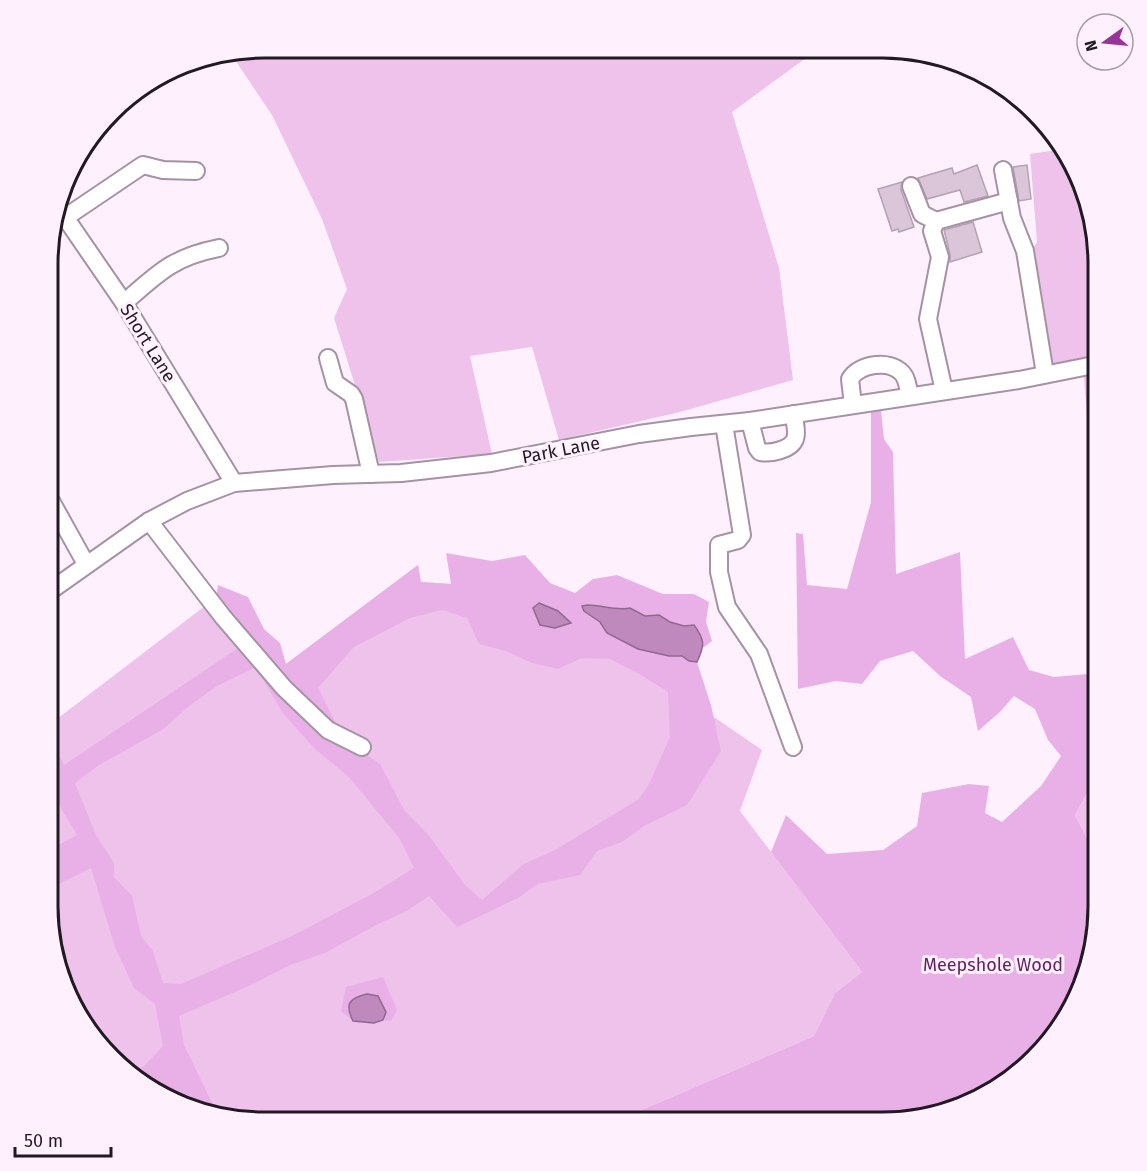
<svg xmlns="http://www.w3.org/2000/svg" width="1147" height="1171" font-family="'Fira Sans',sans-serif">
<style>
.green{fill:#eec2eb}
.forest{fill:#e9b0e7;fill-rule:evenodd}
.water{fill:#c089be;stroke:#91688f;stroke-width:1.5}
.building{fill:#dbc5d9;stroke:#b5a0b4;stroke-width:1.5}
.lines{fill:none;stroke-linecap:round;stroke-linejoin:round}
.minor-casing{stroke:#a692a5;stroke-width:20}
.minor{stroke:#fff;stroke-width:16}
.labels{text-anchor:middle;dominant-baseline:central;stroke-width:6;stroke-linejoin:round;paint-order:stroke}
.street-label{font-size:18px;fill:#221a22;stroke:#fef1fd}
.park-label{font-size:18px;fill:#642263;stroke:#fef1fd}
.rim{fill:none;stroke:#221a22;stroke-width:3}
</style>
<rect width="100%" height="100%" fill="#fef1fd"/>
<g class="green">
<path d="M265,48L817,50L732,112L779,268L793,380L680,412L559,440L532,347L470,356L492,454L379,462L334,318L347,289L322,219L272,115L231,54Z"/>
<path d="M1063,149L1087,195L1099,251V562L1083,367L1045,374L1031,251L1037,242L1030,154Z"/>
<path d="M418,565L421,582L451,584L479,643L592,645L650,673L762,750L740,811L862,972L835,993L814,1036L611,1123H251L168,1101L93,1038L60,976L48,920L49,725L226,590L286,664Z"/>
<path d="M1099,763V865L1075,815L1090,788Z"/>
</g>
<g class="forest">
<path d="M880,401L884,439L893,452L896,574L960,552L965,659L1013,637L1029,670L1054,677L1099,673V763L1090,788L1075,815L1099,863V920L1077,1003L1014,1078L952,1111L896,1123H611L814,1036L835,993L862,972L771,852L786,815L827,854L883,850L917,826L922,793L969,784L989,786L985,813L1002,822L1041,786L1061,756L1048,740L1035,709L1014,696L1000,712L978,731L971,697L940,676L913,651L880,661L862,684L836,681L798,689L796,533L803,534L807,585L847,589L871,502V402Z"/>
<path d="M446,553L492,561L525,555L550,583L575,593L593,579L617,575L663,594H694L709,602L706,622L712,641L703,648L702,636L669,622L659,615L645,616L630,608L621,610L610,607H582L584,611L600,622L607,633L638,649L669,656H682L689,661L697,662L711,705L721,751L687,805L644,826L622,842L597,851L580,875L538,884L518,898L457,927L429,896L405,912L376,925L325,953L290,965L251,985L179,1016L184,1045L217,1113L191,1107L176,1089L156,1090L132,1071L143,1067L163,1046L155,1004L134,988L115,947L91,868L49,889V850L77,835L49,788V734L64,765L241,646L215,606L218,585L248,597L264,629L280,643L286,664L418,565L421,582L451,584ZM442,610L467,618L479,644L506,651L532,663L558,669L582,658L610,659L641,675L668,692L670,737L649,784L639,799L555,850L524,864L482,900L465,885L430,837L404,810L380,764L344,739L318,688L354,647L410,618ZM256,667L282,712L314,748L348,776L400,839L414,868L372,894L292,936L181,984L163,983L153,951L141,936L132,896L114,877V863L96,835L75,783L99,765L162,730L189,706L217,686Z"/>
<path d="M383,977L397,1010L391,1021L383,1020L386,1012L349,1013L353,1021L341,1011L346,987Z"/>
</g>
<g class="water">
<path d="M539,603L558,611L571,623L555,628L540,625L533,608Z"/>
<path d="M587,605C602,605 616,611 630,608L645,616L659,615L670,622L684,626L694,625C705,640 705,645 697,662L689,661L682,656H669L638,649L607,633L600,622L584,611L582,606Z"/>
<path d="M367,994L378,996L386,1012L383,1020L374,1023L353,1021C344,1003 350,998 367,994Z"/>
</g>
<g class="building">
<path d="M977,165L988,196L964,202L960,190L927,199L918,178L952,168L954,174Z"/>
<path d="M1027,165L1031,199L1019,201L1013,167Z"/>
<path d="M902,182L901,190L914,227L899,232L898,229L892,231L878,189Z"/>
<path d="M973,222L982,252L950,262V254L944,230Z"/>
</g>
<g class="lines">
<g class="minor-casing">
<g id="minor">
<path d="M1003,170L1012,218L1025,251L1045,374"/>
<path d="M911,186L922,214L936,221"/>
<path d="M58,207L124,303L234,483"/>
<path d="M66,217L143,165L163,170L196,171"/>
<path d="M124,303C158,273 173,257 219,248"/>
<path d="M328,358L335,383L351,394L354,399L371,474"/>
<path d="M944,391L928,319L940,257L932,231L936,221L1009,201"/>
<path d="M853,405L850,379C859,364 889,359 902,373C907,378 908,388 910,396"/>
<path d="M750,421L757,448L760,452C770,454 791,450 795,439C798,432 794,422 794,414"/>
<path d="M724,424L742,535L738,540L719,545V572L727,607L759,654L793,747"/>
<path d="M51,501L86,564"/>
<path d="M149,521L223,617L284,688L328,730L362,747"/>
<path d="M50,591L149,521L187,501L234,483L333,475L401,473L491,463L639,434L691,427L750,421L1019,380L1099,364"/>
</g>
</g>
<use href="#minor" class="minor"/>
</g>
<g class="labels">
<g class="street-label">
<text transform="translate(148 343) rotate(58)">Short Lane</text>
<text transform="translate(561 450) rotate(-11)">Park Lane</text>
</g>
<g class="park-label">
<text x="993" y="965">Meepshole Wood</text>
</g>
</g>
<path d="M0 0H1147V1171H0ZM264 58H882A206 206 0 0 1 1088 264V906A206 206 0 0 1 882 1112H264A206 206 0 0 1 58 906V264A206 206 0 0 1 264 58Z" fill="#fef1fd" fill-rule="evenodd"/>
<path class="rim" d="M264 58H882A206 206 0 0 1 1088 264V906A206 206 0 0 1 882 1112H264A206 206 0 0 1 58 906V264A206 206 0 0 1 264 58Z"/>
<g transform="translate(1105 42) rotate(255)"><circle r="28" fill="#fef1fd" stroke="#a69ba5" stroke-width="1.5"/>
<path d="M0-4.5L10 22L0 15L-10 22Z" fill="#983398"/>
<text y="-9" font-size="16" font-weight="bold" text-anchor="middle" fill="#221a22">N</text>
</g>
<path d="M15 1147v9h96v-9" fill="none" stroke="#221a22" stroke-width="3"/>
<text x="24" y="1147" font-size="18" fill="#221a22" stroke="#fef1fd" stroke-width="4.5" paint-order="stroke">50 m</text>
</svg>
